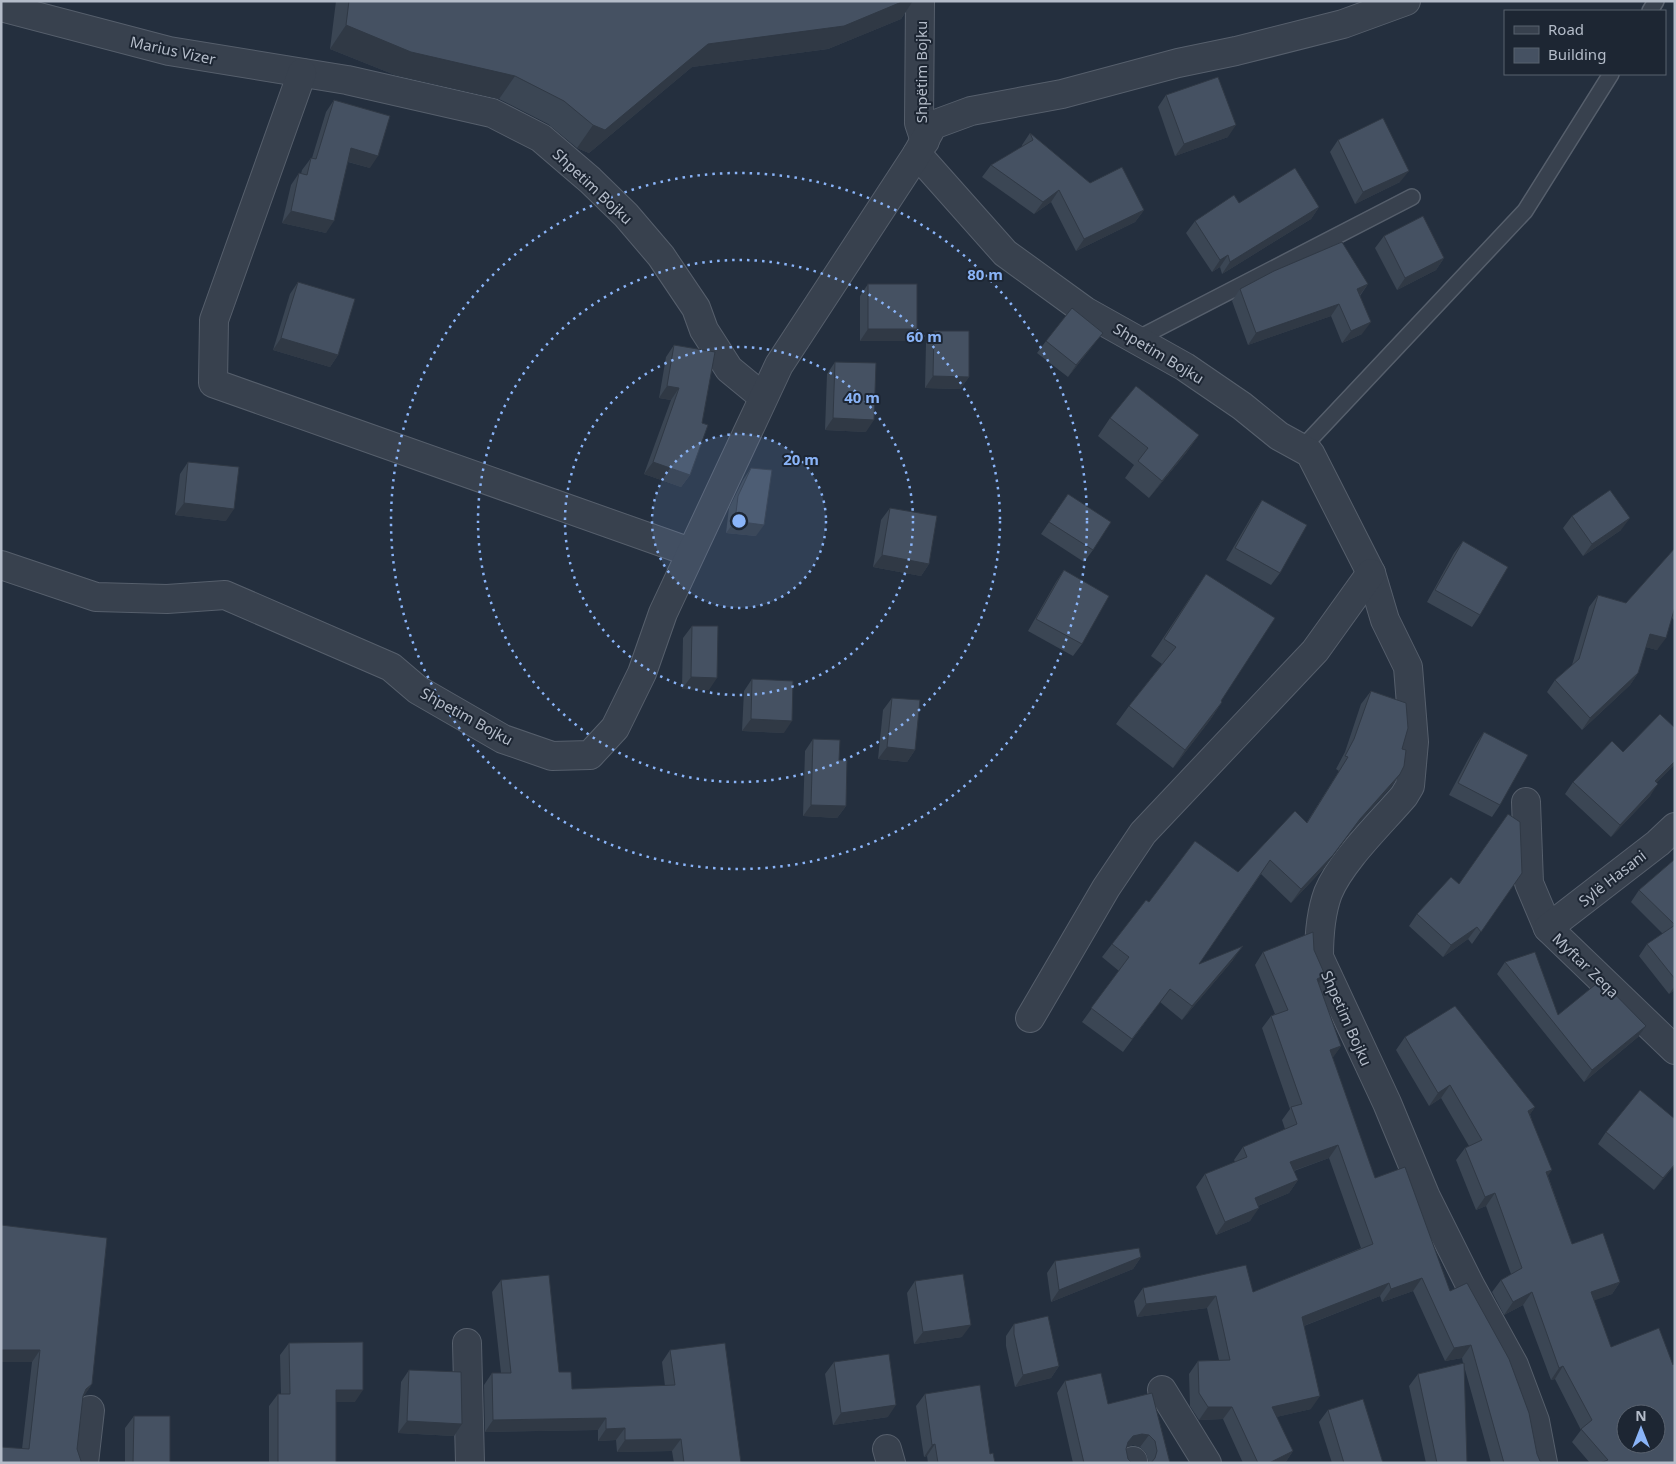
<svg xmlns="http://www.w3.org/2000/svg" width="1676" height="1464" font-family="'Noto Sans',sans-serif">
<style>
.lines{fill:none;stroke-linecap:round;stroke-linejoin:round}
.service-casing{stroke:#565f6c;stroke-width:18}
.minor-casing{stroke:#565f6c;stroke-width:30}
.service{stroke:#38414e;stroke-width:15}
.minor{stroke:#38414e;stroke-width:28}
.wall{fill:#3b4654}
.shaded-wall{fill:#303945}
.building{fill:#455162;stroke:#303945;fill-rule:evenodd}
.ring{fill:none;stroke:#8ab4f8;stroke-width:2.5;stroke-dasharray:2.5 5}
.labels{text-anchor:middle;dominant-baseline:central;stroke-width:4;stroke-linejoin:round;paint-order:stroke}
.street-label{font-size:15px;fill:#b4bcc9;stroke:#1d2633}
.centre{fill:#8ab4f8;stroke:#1d2633;stroke-width:2.5}
.ring-label{font-size:15px;text-anchor:middle;font-weight:bold;fill:#8ab4f8;stroke:#1d2633;stroke-width:4;stroke-linejoin:round;paint-order:stroke}
</style>
<rect width="100%" height="100%" fill="#242f3e"/>
<g class="lines">
<g class="service-casing">
<g id="service">
<path d="M1650,11L1656,1"/>
<path d="M1137,339L1412,197"/>
<path d="M1302,448L1525,211L1611,74"/>
</g>
</g>
<g class="minor-casing">
<g id="minor">
<path d="M920,1L919,123L925,141"/>
<path d="M1,7L169,51L347,80L492,113L541,138L590,180L626,215L661,256L696,308L704,330L729,369L763,397"/>
<path d="M302,73L214,320L213,383L690,552"/>
<path d="M917,154L1005,253L1085,311L1185,367L1242,406L1279,436L1310,453L1371,573L1385,620L1408,667L1414,742L1410,786L1404,796C1381,823 1341,861 1328,893C1321,912 1319,936 1319,957L1387,1103L1426,1197L1470,1285L1514,1365L1535,1421L1543,1463"/>
<path d="M1,565L96,597L167,599L225,595L391,667L418,690L503,739L552,756L590,755L615,728L642,673L663,613L779,365L917,154L933,125L971,111L1062,94L1178,63L1236,51L1343,24L1406,1"/>
<path d="M1526,802L1529,883L1548,928L1675,1050"/>
<path d="M1548,928L1658,843L1675,827"/>
<path d="M1030,1018L1106,888L1143,833L1315,651L1371,573"/>
<path d="M467,1343L470,1463"/>
<path d="M1162,1390L1207,1463"/>
<path d="M887,1449L891,1463"/>
<path d="M1133,1461V1463"/>
<path d="M84,1463L90,1410"/>
</g>
</g>
<use href="#service" class="service"/>
<use href="#minor" class="minor"/>
</g>
<g class="wall">
<path d="M336,1H913L901,19L828,49L692,67L589,153L577,148L548,124L499,99L395,75L330,49Z"/>
<path d="M1166,95L1228,137L1175,156L1158,107Z"/>
<path d="M334,100L370,168L348,162L326,233L282,223L291,185L299,173L301,174L302,170L311,158H312L326,112Z"/>
<path d="M1030,133L1090,183L1144,210L1135,222L1076,251L1051,202L1034,214L982,177L991,165L1022,147V145Z"/>
<path d="M1338,140L1400,182L1355,204L1330,152Z"/>
<path d="M1239,203L1319,207L1311,219L1222,274L1220,267L1212,272L1186,233L1195,221Z"/>
<path d="M1384,236L1444,258L1436,270L1397,290L1375,248Z"/>
<path d="M298,282L338,355L330,367L273,350L290,294Z"/>
<path d="M868,284L908,341H860V296Z"/>
<path d="M1368,284L1360,296L1362,334L1342,343L1331,316L1248,345L1232,301L1240,289Z"/>
<path d="M934,331L969,377L960,389L925,388L926,343Z"/>
<path d="M1046,341L1094,344L1068,377L1037,353Z"/>
<path d="M674,345L690,475L681,487L644,474L671,400L659,398L666,357Z"/>
<path d="M835,362L866,432L825,430L827,374Z"/>
<path d="M1110,418L1199,435L1186,453L1149,498L1125,478L1134,465L1098,436Z"/>
<path d="M188,462L226,521L175,515L180,474Z"/>
<path d="M751,468L756,536L726,533L729,508L743,480Z"/>
<path d="M1068,494L1093,550L1084,562L1041,534Z"/>
<path d="M1262,500L1280,573L1271,585L1226,560L1254,512Z"/>
<path d="M890,508L929,564L921,576L873,567L881,520Z"/>
<path d="M1572,516L1621,530L1583,556L1563,528Z"/>
<path d="M1463,541L1480,615L1472,627L1427,602L1454,553Z"/>
<path d="M1675,548V621L1672,618L1657,650L1646,647L1638,673L1630,685L1582,730L1547,692L1555,680L1572,665L1589,607L1598,595L1626,603Z"/>
<path d="M1064,570L1082,644L1073,656L1028,631L1056,582Z"/>
<path d="M1206,574L1221,701L1222,702L1210,720L1173,768L1116,724L1129,706L1162,664L1151,656Z"/>
<path d="M692,626L709,690L682,689L683,638Z"/>
<path d="M752,679L784,733L742,731L744,691Z"/>
<path d="M1371,691L1402,749L1400,774L1391,787L1350,833L1324,868L1291,903L1261,874L1199,964L1233,960L1182,1020L1160,1002L1123,1052L1082,1022L1119,971L1102,957L1112,944L1149,902L1238,872L1307,822L1339,771L1336,769L1345,752L1361,704Z"/>
<path d="M892,698L915,750L907,762L878,759L883,710Z"/>
<path d="M1675,728V764L1656,783L1650,796L1611,837L1565,794L1573,782L1623,752Z"/>
<path d="M1484,732L1500,805L1492,817L1449,795L1476,744Z"/>
<path d="M813,739L839,760L846,806L837,818L803,816L805,751Z"/>
<path d="M1675,859V990L1669,994L1639,956L1647,944L1663,934L1631,902L1639,890Z"/>
<path d="M1522,873L1472,944L1468,939L1443,957L1409,926L1417,914L1459,884Z"/>
<path d="M1314,950L1325,975L1319,984L1341,1046L1332,1058L1375,1178L1450,1291L1540,1461L1543,1463H1491L1464,1366L1467,1463H1426L1409,1386L1418,1374L1463,1363L1462,1358L1445,1361L1413,1291L1382,1302L1380,1296L1304,1326L1311,1409L1276,1417L1293,1451L1285,1463H1243L1223,1419L1199,1420L1190,1406L1189,1374L1198,1361L1219,1360L1207,1308L1137,1317L1134,1301L1143,1288L1253,1292L1361,1248L1329,1158L1294,1171L1298,1180L1289,1193L1258,1206L1250,1221L1216,1235L1196,1187L1205,1174L1235,1162L1234,1160L1243,1147L1285,1129L1282,1120L1290,1109L1262,1028L1271,1016L1275,1014L1255,965L1263,952Z"/>
<path d="M1505,962L1558,1015L1646,1026L1638,1037L1584,1082L1497,974Z"/>
<path d="M1405,1037L1535,1107L1530,1114L1548,1176L1572,1244L1620,1282L1612,1294L1594,1300L1611,1347L1673,1365L1675,1463H1590L1572,1442L1581,1430L1555,1379L1551,1380L1523,1305L1504,1315L1492,1292L1501,1280L1511,1274L1486,1206L1476,1210L1456,1160L1465,1148L1469,1146L1441,1098L1429,1106L1396,1050Z"/>
<path d="M1675,1119V1165L1654,1190L1598,1144L1606,1132Z"/>
<path d="M1,1225L92,1384L83,1397L77,1449H22L32,1362H1Z"/>
<path d="M1141,1257L1133,1269L1051,1302L1047,1273L1055,1261Z"/>
<path d="M501,1280L559,1372L572,1389L665,1386L662,1362L670,1350L741,1463H674L672,1451L617,1452L616,1440L598,1441V1430L485,1432L484,1385L492,1373H501L492,1292Z"/>
<path d="M915,1281L962,1337L914,1344L907,1293Z"/>
<path d="M1014,1324L1059,1366L1051,1378L1015,1387L1006,1346V1336Z"/>
<path d="M289,1343L355,1402H336V1463H269V1406L278,1394H281L280,1355Z"/>
<path d="M834,1362L888,1417L833,1425L825,1374Z"/>
<path d="M409,1370L462,1424L454,1436L398,1433L401,1382Z"/>
<path d="M1065,1381L1108,1404L1152,1393L1170,1463H1149L1146,1453L1140,1447L1133,1445L1126,1447V1449L1128,1459L1132,1463H1073L1057,1393Z"/>
<path d="M925,1394L990,1454L995,1463H928L927,1456L924,1457L916,1406Z"/>
<path d="M1328,1410L1383,1463H1332L1319,1422Z"/>
<path d="M134,1416L170,1463H125V1428Z"/>
</g>
<g class="shaded-wall">
<path d="M904,1H913L901,19L828,49L692,67L589,153L577,148L593,125L708,44Z"/>
<path d="M346,25L515,76L499,99L395,75L330,49Z"/>
<path d="M1236,125L1228,137L1175,156L1184,144Z"/>
<path d="M351,148L378,156L370,168L342,160Z"/>
<path d="M1409,171L1400,182L1355,204L1363,192Z"/>
<path d="M1059,190L1051,202L1034,214L1043,202Z"/>
<path d="M1319,207L1311,219L1222,274L1230,262Z"/>
<path d="M1144,210L1135,222L1076,251L1084,239Z"/>
<path d="M291,211L334,221L326,233L282,223Z"/>
<path d="M1228,255L1220,267L1212,272L1220,260Z"/>
<path d="M1444,258L1436,270L1397,290L1405,278Z"/>
<path d="M1368,284L1359,296L1357,289Z"/>
<path d="M1339,304L1331,316L1248,345L1256,333Z"/>
<path d="M1371,322L1362,334L1342,343L1351,331Z"/>
<path d="M868,329H917L908,341H860Z"/>
<path d="M1103,333L1094,344L1068,377L1076,365Z"/>
<path d="M281,338L338,355L330,367L273,350Z"/>
<path d="M933,376L969,377L960,389L925,388Z"/>
<path d="M667,386L679,388L671,400L659,398Z"/>
<path d="M833,418L874,420L866,432L825,430Z"/>
<path d="M1199,435L1186,453L1149,498L1162,481Z"/>
<path d="M653,462L690,475L681,487L644,474Z"/>
<path d="M184,503L234,509L226,521L175,515Z"/>
<path d="M1630,518L1621,530L1583,556L1592,544Z"/>
<path d="M735,521L764,525L756,536L726,533Z"/>
<path d="M882,555L929,564L921,576L873,567Z"/>
<path d="M1650,634L1666,638L1657,650L1642,646Z"/>
<path d="M1638,673L1630,685L1582,730L1590,718Z"/>
<path d="M691,677L717,678L709,690L682,689Z"/>
<path d="M1222,702L1210,720L1173,768L1185,750Z"/>
<path d="M751,719L792,721L784,733L742,731Z"/>
<path d="M887,747L915,750L907,762L878,759Z"/>
<path d="M1675,761V764L1646,793L1655,781Z"/>
<path d="M1400,774L1391,787L1350,833L1324,868L1291,903L1301,889L1360,819Z"/>
<path d="M1658,784L1650,796L1611,837L1620,825Z"/>
<path d="M811,805L846,806L837,818L803,816Z"/>
<path d="M1477,927L1468,939L1443,957L1451,945Z"/>
<path d="M1243,946L1233,960L1182,1020L1192,1006Z"/>
<path d="M1325,975L1316,988L1317,979Z"/>
<path d="M1675,986V990L1669,994Z"/>
<path d="M1646,1026L1638,1037L1584,1082L1592,1070Z"/>
<path d="M1341,1046L1332,1059L1330,1050Z"/>
<path d="M1450,1085L1441,1098L1429,1106L1438,1093Z"/>
<path d="M1535,1107L1526,1120L1528,1111Z"/>
<path d="M1338,1145L1329,1158L1281,1175L1290,1162Z"/>
<path d="M1675,1164V1165L1654,1190L1663,1178Z"/>
<path d="M1552,1170L1543,1183L1546,1172Z"/>
<path d="M1298,1180L1289,1193L1246,1211L1255,1198Z"/>
<path d="M1495,1193L1486,1206L1476,1210L1485,1197Z"/>
<path d="M1259,1208L1250,1221L1216,1235L1225,1222Z"/>
<path d="M1141,1257L1133,1269L1051,1302L1059,1290Z"/>
<path d="M1422,1278L1413,1291L1382,1302L1391,1289Z"/>
<path d="M1620,1282L1612,1294L1582,1305L1591,1292Z"/>
<path d="M1389,1283L1380,1296L1293,1330L1302,1317Z"/>
<path d="M1532,1292L1523,1305L1504,1315L1513,1302Z"/>
<path d="M1216,1296L1207,1308L1137,1317L1146,1304Z"/>
<path d="M971,1325L962,1337L914,1344L923,1332Z"/>
<path d="M1471,1345L1462,1358L1445,1361L1454,1348Z"/>
<path d="M1,1350H40L32,1362H1Z"/>
<path d="M1059,1366L1051,1378L1015,1387L1023,1375Z"/>
<path d="M1563,1366L1555,1379L1551,1380L1559,1368Z"/>
<path d="M92,1384L84,1396L78,1400L86,1389Z"/>
<path d="M336,1390H363L355,1402H327Z"/>
<path d="M1320,1396L1311,1409L1263,1420L1272,1407Z"/>
<path d="M896,1405L888,1417L833,1425L841,1413Z"/>
<path d="M1208,1407H1232L1223,1419L1199,1420Z"/>
<path d="M606,1418L598,1430L485,1432L493,1420Z"/>
<path d="M407,1421L462,1424L454,1436L398,1433Z"/>
<path d="M625,1428L616,1440L598,1441L606,1429Z"/>
<path d="M1142,1434L1149,1435L1140,1447L1133,1445L1125,1448L1128,1442L1133,1436Z"/>
<path d="M681,1439L672,1451L617,1452L625,1440Z"/>
<path d="M935,1444L927,1456L924,1457L932,1445Z"/>
<path d="M1293,1451L1285,1463H1269Z"/>
</g>
<g class="building">
<path d="M349,1H904L844,26L708,44L605,130L593,125L564,101L515,76L411,52L346,25Z"/>
<path d="M1218,77L1236,125L1184,144L1166,95Z"/>
<path d="M334,100L390,116L378,156L351,148L334,221L291,211L299,173L307,175L311,158L316,159Z"/>
<path d="M1383,118L1409,171L1363,192L1338,140Z"/>
<path d="M1030,133L1090,183L1122,167L1144,210L1084,239L1059,190L1043,202L991,165L1033,140Z"/>
<path d="M1295,168L1319,207L1230,262L1228,255L1220,260L1195,221L1234,195L1239,203Z"/>
<path d="M1423,216L1444,258L1405,278L1384,236Z"/>
<path d="M1342,242L1368,284L1357,289L1371,322L1351,331L1339,304L1256,333L1240,289L1274,271Z"/>
<path d="M298,282L355,299L338,355L281,338Z"/>
<rect x="868" y="284" width="49" height="45"/>
<path d="M1072,308L1103,333L1076,365L1046,341Z"/>
<path d="M934,331H969V377L933,376Z"/>
<path d="M674,345L715,352L702,423L708,425L690,475L653,462L679,388L667,386Z"/>
<path d="M835,362L876,363L874,420L833,418Z"/>
<path d="M1136,386L1199,435L1162,481L1138,461L1148,448L1110,418Z"/>
<path d="M188,462L239,467L234,509L184,503Z"/>
<path d="M751,468L772,470L764,525L735,521L738,496Z"/>
<path d="M1610,490L1630,518L1592,544L1572,516Z"/>
<path d="M1068,494L1111,522L1093,550L1049,522Z"/>
<path d="M1262,500L1307,525L1280,573L1235,548Z"/>
<path d="M890,508L937,516L929,564L882,555Z"/>
<path d="M1463,541L1508,567L1480,615L1435,590Z"/>
<path d="M1675,548V607L1666,638L1650,634L1638,673L1590,718L1555,680L1579,659L1598,595L1626,603Z"/>
<path d="M1064,570L1109,596L1082,644L1036,619Z"/>
<path d="M1206,574L1275,618L1221,701L1222,702L1185,750L1129,706L1176,647L1164,639Z"/>
<path d="M692,626H718L717,678L691,677Z"/>
<path d="M752,679L793,681L792,721L751,719Z"/>
<path d="M1371,691L1406,703L1408,728L1402,749L1406,750L1404,766L1400,774L1360,819L1333,855L1301,889L1270,860L1199,964L1243,946L1192,1006L1170,989L1132,1039L1091,1008L1129,957L1112,944L1146,900L1149,902L1195,841L1238,872L1295,811L1307,823L1348,757L1345,756L1354,739Z"/>
<path d="M892,698L920,700L915,750L887,747Z"/>
<path d="M1660,714L1675,728V761L1655,781L1658,784L1620,825L1573,782L1612,741L1623,752Z"/>
<path d="M1484,732L1528,755L1500,805L1458,783Z"/>
<path d="M813,739L840,740L839,760H847L846,806L811,805Z"/>
<path d="M1508,814L1520,822L1522,873L1481,932L1477,927L1451,945L1417,914L1451,877L1459,884Z"/>
<path d="M1675,859V925L1639,890Z"/>
<path d="M1675,925V979L1647,944Z"/>
<path d="M1313,932L1314,950L1325,975L1317,979L1341,1046L1330,1050L1375,1178L1405,1167L1450,1291L1467,1283L1509,1359L1529,1413L1537,1454L1540,1461L1543,1463H1504L1471,1345L1454,1348L1422,1278L1391,1289L1389,1283L1302,1317L1320,1396L1272,1407L1293,1451L1269,1463H1258L1232,1407H1208L1199,1393L1198,1361L1230,1360L1216,1296L1146,1304L1143,1288L1246,1265L1253,1292L1373,1244L1338,1145L1290,1162L1298,1180L1255,1198L1259,1208L1225,1222L1205,1174L1247,1157L1243,1147L1297,1124L1291,1107L1302,1104L1271,1016L1288,1010L1263,952Z"/>
<path d="M1535,952L1558,1015L1601,980L1646,1026L1592,1070L1505,962Z"/>
<path d="M1455,1006L1535,1107L1528,1111L1552,1170L1546,1172L1572,1244L1603,1233L1620,1282L1591,1292L1611,1347L1659,1328L1673,1365L1675,1363V1463H1600L1608,1460L1581,1429L1592,1420L1563,1366L1559,1368L1532,1292L1513,1302L1501,1280L1522,1268L1495,1193L1485,1197L1465,1148L1482,1140L1450,1085L1438,1093L1405,1037ZM1626,1414H1656V1444H1626Z"/>
<path d="M1640,1090L1675,1119V1164L1663,1178L1606,1132Z"/>
<path d="M1,1225L107,1238L92,1384L86,1389L83,1396L77,1449L81,1461V1463H1V1447L29,1449L40,1350H1Z"/>
<path d="M1139,1248L1141,1257L1059,1290L1055,1261Z"/>
<path d="M963,1274L971,1325L923,1332L915,1281Z"/>
<path d="M549,1275L559,1372H571L572,1389L675,1385L670,1350L725,1343L741,1463H684L681,1439L625,1440V1428L606,1429V1418L493,1420L492,1373H511L501,1280Z"/>
<path d="M1048,1316L1059,1366L1023,1375L1014,1334V1324Z"/>
<path d="M363,1342V1390H336V1463H278V1394H290L289,1343Z"/>
<path d="M889,1354L896,1405L841,1413L834,1362Z"/>
<path d="M1464,1363L1467,1463H1437L1418,1374Z"/>
<path d="M409,1370L461,1372L462,1424L407,1421Z"/>
<path d="M1101,1373L1108,1404L1152,1393L1170,1463H1151L1155,1458L1157,1451L1155,1441L1149,1435L1142,1434L1133,1436L1128,1442L1126,1449L1128,1459L1132,1463H1084L1065,1381Z"/>
<path d="M980,1385L990,1454L993,1453L995,1463H938L935,1444L932,1445L925,1394Z"/>
<path d="M1363,1399L1383,1463H1344L1328,1410Z"/>
<path d="M134,1416H170V1463H133Z"/>
</g>
<circle cx="739" cy="521" r="87" fill="#8ab4f8" fill-opacity=".12"/>
<g class="ring">
<circle cx="739" cy="521" r="87"/>
<circle cx="739" cy="521" r="174"/>
<circle cx="739" cy="521" r="261"/>
<circle cx="739" cy="521" r="348"/>
</g>
<g class="labels">
<g class="street-label">
<text transform="translate(173 50) rotate(12)">Marius Vizer</text>
<text transform="translate(921 72) rotate(-90)">Shpëtim Bojku</text>
<text transform="translate(593 186) rotate(43)">Shpetim Bojku</text>
<text transform="translate(1159 353) rotate(31)">Shpetim Bojku</text>
<text transform="translate(467 716) rotate(29)">Shpetim Bojku</text>
<text transform="translate(1612 878) rotate(-38)">Sylë Hasani</text>
<text transform="translate(1586 965) rotate(44)">Myftar Zeqa</text>
<text transform="translate(1347 1018) rotate(66)">Shpetim Bojku</text>
</g>
</g>
<circle cx="739" cy="521" r="8" class="centre"/>
<g class="ring-label">
<text x="985" y="280">80 m</text>
<text x="924" y="342">60 m</text>
<text x="862" y="403">40 m</text>
<text x="801" y="465">20 m</text>
</g>
<rect width="1676" height="1464" fill="none" stroke="#b4bcc9" stroke-width="5"/>
<rect x="1504" y="10" width="162" height="65" fill="#1d2633" stroke="#59626f"/>
<rect x="1514" y="26" width="25" height="8" fill="#38414e" stroke="#59626f"/>
<text x="1548" y="35" font-size="15" fill="#b4bcc9">Road</text>
<rect x="1514" y="48" width="25" height="15" fill="#455162" stroke="#59626f"/>
<text x="1548" y="60" font-size="15" fill="#b4bcc9">Building</text>
<g transform="translate(1641 1429)"><circle r="24" fill="#1d2633" stroke="#59626f"/>
<path d="M0-4L9 19L0 12L-9 19Z" fill="#8ab4f8"/>
<text y="-8" font-size="14" font-weight="bold" text-anchor="middle" fill="#b4bcc9">N</text>
</g>
</svg>
